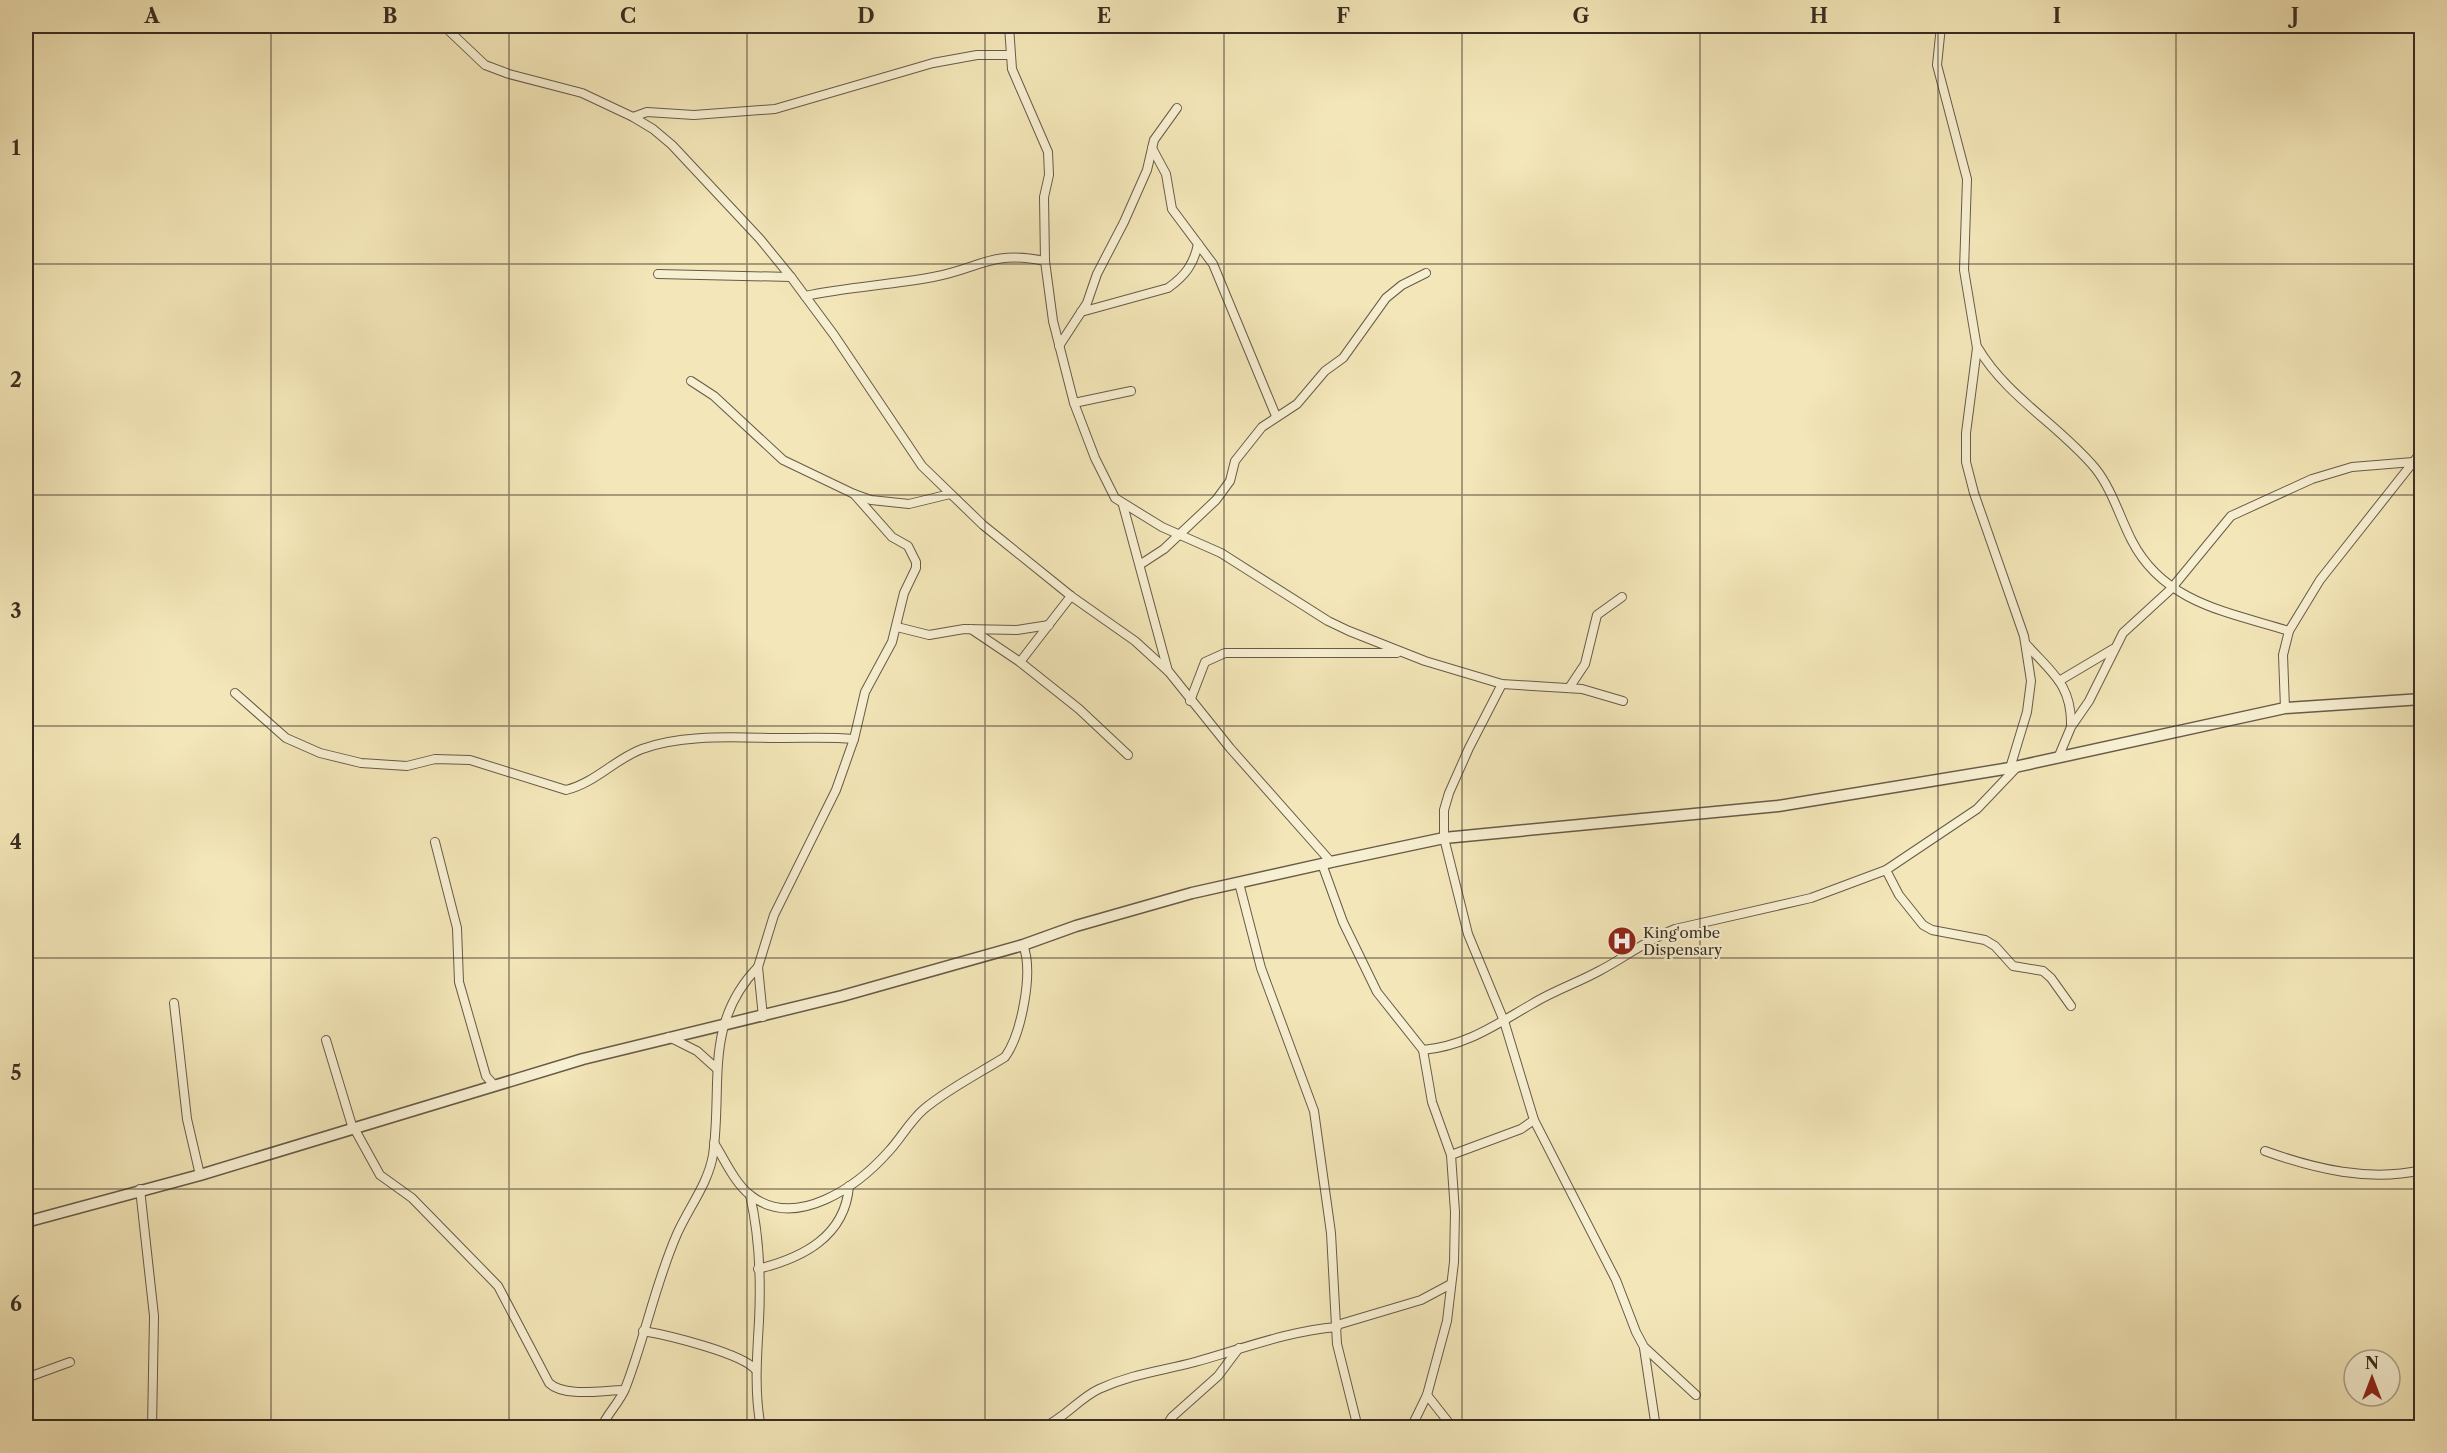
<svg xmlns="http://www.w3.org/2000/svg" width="2447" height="1453" font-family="'Libre Caslon Text',serif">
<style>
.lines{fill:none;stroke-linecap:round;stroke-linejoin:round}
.minor-casing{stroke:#675b48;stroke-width:10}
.tertiary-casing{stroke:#675b48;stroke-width:13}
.minor{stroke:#f7efd1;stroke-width:8}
.tertiary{stroke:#f7efd1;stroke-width:10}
.grid{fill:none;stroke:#382d22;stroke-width:1.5;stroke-opacity:0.55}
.labels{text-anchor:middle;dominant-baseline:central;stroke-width:4.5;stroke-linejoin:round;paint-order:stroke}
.poi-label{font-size:15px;fill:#382d22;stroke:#f7efd1;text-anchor:start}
.neatline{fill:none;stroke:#382d22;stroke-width:2}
.grid-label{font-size:20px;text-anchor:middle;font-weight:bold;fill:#382d22}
</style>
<rect width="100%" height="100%" fill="#f3e6b8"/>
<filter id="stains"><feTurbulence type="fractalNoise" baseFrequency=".00333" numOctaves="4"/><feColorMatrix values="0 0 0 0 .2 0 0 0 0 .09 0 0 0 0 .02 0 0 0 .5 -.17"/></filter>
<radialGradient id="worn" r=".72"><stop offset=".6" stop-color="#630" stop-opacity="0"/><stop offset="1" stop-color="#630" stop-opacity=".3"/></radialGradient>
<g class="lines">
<g class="minor-casing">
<g id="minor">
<path d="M444,26L485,65L509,74L582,93L633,117L653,129L672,145L760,239L791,277L834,335L922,466L983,525L1071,596L1135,641L1169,672L1230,748L1331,862"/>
<path d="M1009,26L1012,69L1048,152L1049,175L1044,197L1045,261L1053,321L1074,403L1095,458L1115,498L1162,527L1221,553L1328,621L1349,631L1425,661L1502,684L1582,689L1623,701"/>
<path d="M1941,26L1937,65L1967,179L1964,270L1977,348L1966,433V462L1974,493L2024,636L2031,681L2027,712L2010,768"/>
<path d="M633,117L647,112L694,115L775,109L933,63L977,55H1010"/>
<path d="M1152,148L1166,174L1172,209L1213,264L1276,416"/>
<path d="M658,274L791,277"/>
<path d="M805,296C847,287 890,285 933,277C981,268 990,250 1045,261"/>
<path d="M1081,312L1168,288C1185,276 1194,264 1198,244"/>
<path d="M1059,346L1087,303L1097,274L1124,222L1147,170L1154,140L1177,108"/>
<path d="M1978,348C2007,397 2059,425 2095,468C2112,489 2120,518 2132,541C2164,603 2228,612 2289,631"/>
<path d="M691,381L714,396L783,460L854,494L871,500L909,504L950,494"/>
<path d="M1074,403L1131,391"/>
<path d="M1123,505L1168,671"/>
<path d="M1141,564L1164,549L1216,500L1230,481L1235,461L1262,427L1297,404L1325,371L1343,358L1386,298L1402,285L1426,273"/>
<path d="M897,627L929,635L964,629L1017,630L1049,625"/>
<path d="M971,629L1020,662L1079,709L1128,755"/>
<path d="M2026,644C2052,673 2072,685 2071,726"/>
<path d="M1020,662L1071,596"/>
<path d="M2059,681L2113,649"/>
<path d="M1502,684L1469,748L1449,793L1444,810V838L1468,934L1504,1021L1534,1120L1616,1280L1636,1332L1644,1347L1696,1395"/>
<path d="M1569,688L1585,664L1597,615L1622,597"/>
<path d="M235,693L286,738L320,753L361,763L407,766L435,759L470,760L566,790C595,783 615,759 642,749C684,733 741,738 785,738C808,738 831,737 854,739"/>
<path d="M1190,701L1205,662L1225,653H1397"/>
<path d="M2285,708L2283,655L2289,631L2320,580L2422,451"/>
<path d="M2058,758L2071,727L2089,701L2123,633L2171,589L2231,516L2312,479L2352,467L2413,462"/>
<path d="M435,842L457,928L459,982L486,1076L493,1084"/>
<path d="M1322,864L1343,922L1377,992L1423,1050L1432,1102L1451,1155L1455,1212L1454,1262L1447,1321L1427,1395L1411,1428"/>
<path d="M1886,870L1899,895L1923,925L1932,930L1985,940L1995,946L2013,966L2043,971L2051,978L2071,1006"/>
<path d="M1239,883L1261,968L1314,1111L1331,1233L1337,1344L1358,1428"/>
<path d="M174,1003L187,1119L200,1175"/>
<path d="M763,1017L758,967L774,915L836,790L854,739L865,692L892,642L904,593L916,568V562L908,546L892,537L854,494"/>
<path d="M669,1037L697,1051L716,1068"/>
<path d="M326,1040L353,1129"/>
<path d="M1423,1050C1466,1046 1495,1025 1532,1004C1553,991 1577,983 1599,971C1626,957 1646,940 1675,929L1811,898L1886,870L1977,809L2018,766"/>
<path d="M354,1128L380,1175L412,1198L498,1286L549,1383C565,1398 604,1390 624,1390"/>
<path d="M714,1143C725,1160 734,1182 750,1195C796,1231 858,1186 889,1151C901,1138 910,1121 924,1109C948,1089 978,1074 1005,1057C1021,1035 1034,972 1023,945"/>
<path d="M2265,1151C2315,1169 2369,1182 2422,1170"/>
<path d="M1451,1155L1521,1129L1534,1120"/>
<path d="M140,1189L154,1316L152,1428"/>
<path d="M750,1195C759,1234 761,1280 759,1321C757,1356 754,1392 761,1428"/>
<path d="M758,1269C802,1258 845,1237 849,1186"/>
<path d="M1337,1325L1421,1300L1451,1284"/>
<path d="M643,1331C667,1335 742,1353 756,1370"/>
<path d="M1644,1348L1656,1428"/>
<path d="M26,1378L70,1362"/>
<path d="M1427,1395L1453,1428"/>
<path d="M601,1428C607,1414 619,1403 625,1389C645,1338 655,1284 677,1234C689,1207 708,1184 713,1155C723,1084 703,1024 758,967"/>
<path d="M1042,1428C1064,1419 1078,1399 1099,1389C1132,1374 1161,1371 1195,1362C1242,1349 1288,1331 1337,1327"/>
<path d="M1165,1428L1172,1417L1218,1376L1239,1348"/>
</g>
</g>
<g class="tertiary-casing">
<path id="tertiary" d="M26,1222L200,1175L583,1059L842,996L1023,945L1076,926L1192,893L1331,862L1444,838L1778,806L2010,768L2285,708L2422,699"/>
</g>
<use href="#minor" class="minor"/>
<use href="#tertiary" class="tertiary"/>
</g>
<path class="grid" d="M271,26V1428M509,26V1428M747,26V1428M985,26V1428M1224,26V1428M1462,26V1428M1700,26V1428M1938,26V1428M2176,26V1428M26,264H2422M26,495H2422M26,726H2422M26,958H2422M26,1189H2422"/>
<defs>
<g id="hospital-disc" transform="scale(1.5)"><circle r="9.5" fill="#8f2418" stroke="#f7efd1"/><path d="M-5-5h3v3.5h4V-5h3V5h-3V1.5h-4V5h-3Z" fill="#fff"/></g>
</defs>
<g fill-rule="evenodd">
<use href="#hospital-disc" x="1622" y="941"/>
</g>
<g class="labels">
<g class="poi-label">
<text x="1643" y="932">King'ombe<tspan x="1643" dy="17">Dispensary</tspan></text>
</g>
</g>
<rect width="2447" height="1453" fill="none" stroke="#f3e6b8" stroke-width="66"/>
<g transform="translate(2372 1378)"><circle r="28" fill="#f7efd1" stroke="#aba18b" stroke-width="1.5"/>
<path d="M0-4.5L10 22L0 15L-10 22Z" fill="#8f2418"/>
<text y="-9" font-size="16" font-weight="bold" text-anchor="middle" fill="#382d22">N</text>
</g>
<rect x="33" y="33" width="2381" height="1387" class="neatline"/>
<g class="grid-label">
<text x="152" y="23">A</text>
<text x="390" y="23">B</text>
<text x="628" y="23">C</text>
<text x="866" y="23">D</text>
<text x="1104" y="23">E</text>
<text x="1343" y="23">F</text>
<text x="1581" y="23">G</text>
<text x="1819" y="23">H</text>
<text x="2057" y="23">I</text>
<text x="2295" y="23">J</text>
<text x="16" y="155">1</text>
<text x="16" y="387">2</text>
<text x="16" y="618">3</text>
<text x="16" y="849">4</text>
<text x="16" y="1080">5</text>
<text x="16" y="1311">6</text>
</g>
<rect width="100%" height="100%" filter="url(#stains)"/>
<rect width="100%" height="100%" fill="url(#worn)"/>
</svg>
